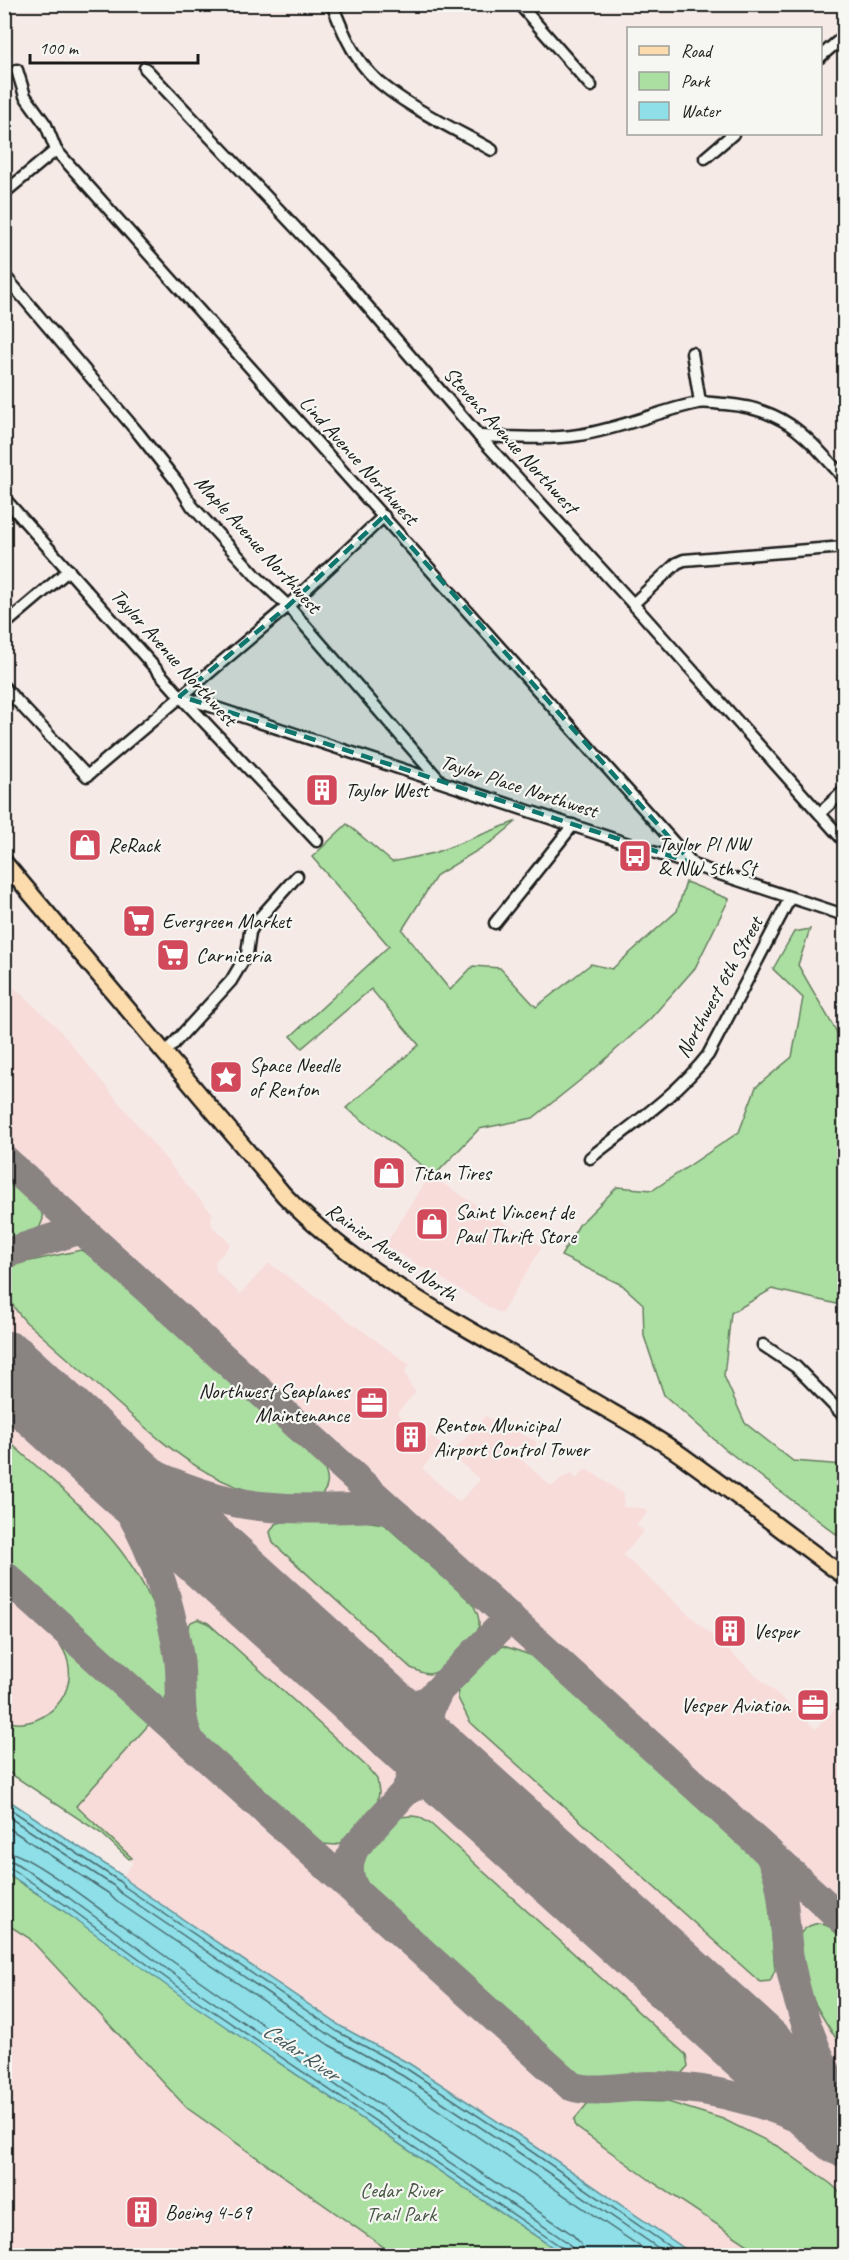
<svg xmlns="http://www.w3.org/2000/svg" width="849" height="2260" font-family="Caveat,sans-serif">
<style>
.built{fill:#f7dcda}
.green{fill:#abdfa1;stroke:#647e5e;stroke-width:1.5}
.water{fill:#8edfe8;stroke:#609196;stroke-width:1.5}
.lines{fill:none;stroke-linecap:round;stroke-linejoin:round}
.shore{stroke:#4a6a6e;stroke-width:1.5}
.taxiway{stroke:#898382;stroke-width:30}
.runway{stroke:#898382;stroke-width:75}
.street-casing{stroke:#1c1c1c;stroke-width:15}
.primary-casing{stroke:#1c1c1c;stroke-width:20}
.street{stroke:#f6f6f2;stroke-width:10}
.primary{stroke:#fcdcac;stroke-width:15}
.marked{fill:#0f766e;fill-opacity:0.2;stroke:#0f766e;stroke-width:4.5;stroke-dasharray:12 8;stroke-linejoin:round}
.labels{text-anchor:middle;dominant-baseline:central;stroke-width:4.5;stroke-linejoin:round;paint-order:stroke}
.street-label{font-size:21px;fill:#1c1c1c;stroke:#f6f6f2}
.poi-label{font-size:21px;fill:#1c1c1c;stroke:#f6f6f2;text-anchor:start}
.park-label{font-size:21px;fill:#475644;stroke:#f6f6f2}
.water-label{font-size:22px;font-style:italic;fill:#3e5659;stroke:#f6f6f2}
</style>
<rect width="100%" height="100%" fill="#f6eae7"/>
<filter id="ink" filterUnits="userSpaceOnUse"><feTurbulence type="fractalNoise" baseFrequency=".0167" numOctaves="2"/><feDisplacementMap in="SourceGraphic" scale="12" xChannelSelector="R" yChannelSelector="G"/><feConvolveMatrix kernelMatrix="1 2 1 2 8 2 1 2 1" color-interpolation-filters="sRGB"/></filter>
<g filter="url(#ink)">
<g class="built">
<path d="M5,979L57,1027L187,1185L213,1214L211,1217L212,1226L231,1244L215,1262L216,1271L230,1284L240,1294L269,1263L410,1365L405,1371L410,1385L416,1392L397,1413L407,1423L396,1434L416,1452L431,1436L442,1446L422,1468L459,1502L480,1480L451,1454L485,1416L536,1441V1446L522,1460L552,1487L561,1478L572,1474L576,1479L583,1471L588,1470L624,1494L623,1507L643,1508L648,1512L636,1525L644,1531L623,1555L816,1729L836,1708L844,1716V2255H694L526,2140L410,2064L342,2027L128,1882L123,1876L133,1863L102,1834L5,1770Z"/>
<path d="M430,1175L542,1247L501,1314L390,1248H383Z"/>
<path d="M4,1923L28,1938L187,2108L395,2255H5Z"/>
</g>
<g class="green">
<path d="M517,821L493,841L437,875L402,930L450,990L473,966L500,968L536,1007L591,964L612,969L677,911L686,882L729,899L695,968L650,1019L598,1066L533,1118L479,1129L435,1175L346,1108L419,1045L371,989L302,1048L291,1036L389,946L312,857L347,824L392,862L434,853Z"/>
<path d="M810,929L798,965L839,1036L844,1030V1307L841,1305L772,1289L731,1313L724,1376L745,1423L793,1461L844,1465V1540L725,1449L664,1395L644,1336L643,1304L622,1285L561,1256L579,1225L617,1187L653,1190L739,1132L756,1087L792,1057L803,998L773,969L794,932Z"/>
<path d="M4,1178L41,1210L43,1219L39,1229L5,1241Z"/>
<path d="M81,1250L91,1256L323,1466C330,1480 329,1488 318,1499C230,1504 176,1455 115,1401C86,1374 56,1348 26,1322C10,1305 0,1288 12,1265Z"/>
<path d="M5,1438C70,1498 158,1561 166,1657C167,1673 171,1687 164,1702L152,1698L5,1562Z"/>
<path d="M286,1521H364L384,1524L472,1603C476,1610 480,1617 479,1626C478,1640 444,1673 429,1674C423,1674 416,1670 411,1668L273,1543L270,1532L275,1524Z"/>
<path d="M198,1619L208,1623L366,1766L377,1779L379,1792L377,1806L347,1839L336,1845L323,1844L311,1842L212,1755L200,1741L192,1724L190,1670L185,1633L191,1622Z"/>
<path d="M58,1635L152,1721L76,1806L132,1858L129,1859L102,1834L5,1770V1721C40,1732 77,1698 68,1662C66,1652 61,1645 55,1637Z"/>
<path d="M504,1646L533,1656L766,1869L775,1970L770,1981L760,1982L470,1722L458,1698L459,1686L492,1651Z"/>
<path d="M412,1816L419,1817L431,1824L686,2055L688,2066L681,2074L575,2077L562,2071L366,1891L356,1879C357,1852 378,1833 398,1817Z"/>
<path d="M4,1872L61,1909L288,2069L564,2255H395L187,2108L29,1938L5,1923Z"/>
<path d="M820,1923L830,1927L844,1940V2050C828,2027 762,1931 820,1923Z"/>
<path d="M599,2100L668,2102L723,2119L779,2147L831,2184L844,2196V2255H763L654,2183L576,2127L574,2120L588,2103Z"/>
</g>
<path class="water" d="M5,1798L123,1876L128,1882L342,2027L410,2064L526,2140L694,2255H564L192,2004L61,1909L5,1872Z"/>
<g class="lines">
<g class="shore">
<path d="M4,1805L119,1881L125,1887L338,2032L407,2069L522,2145L683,2256"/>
<path d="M4,1814L114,1886L121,1893L334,2038L403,2076L518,2152L670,2256"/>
<path d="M4,1825L108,1893L116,1901L329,2045L398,2083L654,2256"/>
<path d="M4,1851C25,1851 95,1906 115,1920C265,2029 419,2131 572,2234L581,2244L583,2256"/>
<path d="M4,1860L14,1862L69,1898L200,1993L567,2242L572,2248L574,2256"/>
<path d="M4,1867L10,1868L64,1904L195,1999L563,2248L566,2256"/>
</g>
<g class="taxiway">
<path d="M4,1159L844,1921"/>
<path d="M4,1254L81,1229"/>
<path d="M64,1422C123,1462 188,1498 260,1506C299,1510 337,1509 375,1507L388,1510L398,1516"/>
<path d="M82,1442C137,1507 166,1575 179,1658C183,1685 176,1720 192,1744"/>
<path d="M4,1575L571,2086C593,2094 626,2086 649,2086C717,2086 787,2107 844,2142"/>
<path d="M362,1691C387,1705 402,1712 429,1700L510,1617"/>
<path d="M437,1694C420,1724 428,1740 445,1767"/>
<path d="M398,1725C413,1747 418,1769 405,1792"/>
<path d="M768,1852C787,1881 783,1931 790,1964C800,2015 818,2061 844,2105"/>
<path d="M358,1895C347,1879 346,1864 355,1847L405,1792C427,1777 445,1779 469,1789"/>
</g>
<path class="runway" d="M4,1368L844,2129"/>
<g class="street-casing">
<g id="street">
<path d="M332,4C341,27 351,52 367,70C392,100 457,130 492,150"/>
<path d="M519,4L591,86"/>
<path d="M820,57L844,36"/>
<path d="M145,68L344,279L479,436L633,604L844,841"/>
<path d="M17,70L25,96L46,125L56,150L692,863"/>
<path d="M705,158L733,134"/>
<path d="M4,193L56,150"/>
<path d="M4,275L139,434L177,482L192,506L258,578L288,606L440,781"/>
<path d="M692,353L700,402"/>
<path d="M479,436C512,437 546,440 579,435C620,429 658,411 698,403C706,401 716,404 725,404C786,409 806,436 844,478"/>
<path d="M4,498L180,696L317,841"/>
<path d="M633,604L677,563L684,560L844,547"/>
<path d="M4,625L69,570"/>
<path d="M4,687L87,776L288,606L384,516"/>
<path d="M180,696L844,915"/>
<path d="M820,813L844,791"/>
<path d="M495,923L573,825"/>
<path d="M165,1053L231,981L247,954L250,932L255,923L297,876"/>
<path d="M590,1158C630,1126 676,1096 708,1055L790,898"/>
<path d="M763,1345L796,1367L844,1416"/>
</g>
</g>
<g class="primary-casing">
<path id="primary" d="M4,862L284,1195C367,1282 482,1334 584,1396C619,1417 656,1436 688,1460C741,1498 792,1538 844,1576"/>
</g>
<use href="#street" class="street"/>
<use href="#primary" class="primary"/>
</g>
</g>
<path class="marked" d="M384,516L692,863L180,696L288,606Z"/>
<defs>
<g id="building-square" transform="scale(1.725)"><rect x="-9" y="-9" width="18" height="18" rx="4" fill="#d1495b" stroke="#f6f6f2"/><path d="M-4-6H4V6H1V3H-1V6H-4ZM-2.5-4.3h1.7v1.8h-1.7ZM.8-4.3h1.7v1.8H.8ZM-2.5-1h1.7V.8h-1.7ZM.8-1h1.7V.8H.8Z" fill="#fff"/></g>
<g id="shop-square" transform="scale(1.725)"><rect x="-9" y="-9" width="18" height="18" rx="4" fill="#d1495b" stroke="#f6f6f2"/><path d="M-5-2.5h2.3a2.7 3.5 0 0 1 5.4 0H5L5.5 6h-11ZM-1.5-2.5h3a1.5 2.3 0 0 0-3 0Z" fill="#fff"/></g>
<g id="bus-square" transform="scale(1.725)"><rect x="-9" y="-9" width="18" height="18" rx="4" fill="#d1495b" stroke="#f6f6f2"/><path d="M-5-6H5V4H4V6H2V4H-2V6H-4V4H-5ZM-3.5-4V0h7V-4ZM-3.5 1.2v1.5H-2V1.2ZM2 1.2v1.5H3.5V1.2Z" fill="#fff"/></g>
<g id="supermarket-square" transform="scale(1.725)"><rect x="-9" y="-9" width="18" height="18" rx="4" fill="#d1495b" stroke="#f6f6f2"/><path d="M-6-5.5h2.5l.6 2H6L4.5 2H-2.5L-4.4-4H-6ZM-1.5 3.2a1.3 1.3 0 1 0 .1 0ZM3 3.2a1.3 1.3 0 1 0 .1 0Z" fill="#fff"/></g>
<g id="sight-square" transform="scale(1.725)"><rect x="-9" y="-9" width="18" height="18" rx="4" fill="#d1495b" stroke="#f6f6f2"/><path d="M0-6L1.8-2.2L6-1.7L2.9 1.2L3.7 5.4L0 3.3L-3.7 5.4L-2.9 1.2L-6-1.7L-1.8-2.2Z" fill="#fff"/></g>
<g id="office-square" transform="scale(1.725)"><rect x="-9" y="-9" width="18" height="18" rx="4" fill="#d1495b" stroke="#f6f6f2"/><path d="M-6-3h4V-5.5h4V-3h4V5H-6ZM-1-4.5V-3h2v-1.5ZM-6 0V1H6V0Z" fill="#fff"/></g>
</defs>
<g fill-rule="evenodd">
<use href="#building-square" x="322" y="790"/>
<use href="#shop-square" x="85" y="845"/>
<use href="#bus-square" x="635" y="856"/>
<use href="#supermarket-square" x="139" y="921"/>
<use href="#supermarket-square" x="173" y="955"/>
<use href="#sight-square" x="226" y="1077"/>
<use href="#shop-square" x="389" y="1173"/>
<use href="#shop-square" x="432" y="1224"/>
<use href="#office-square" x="372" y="1403"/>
<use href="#building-square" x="411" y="1437"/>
<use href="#building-square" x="730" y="1631"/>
<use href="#office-square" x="813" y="1705"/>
<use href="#building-square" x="142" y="2212"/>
</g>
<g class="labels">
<g class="street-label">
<text transform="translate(511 440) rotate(48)">Stevens Avenue Northwest</text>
<text transform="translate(359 460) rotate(48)">Lind Avenue Northwest</text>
<text transform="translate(258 544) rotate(48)">Maple Avenue Northwest</text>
<text transform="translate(174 657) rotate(48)">Taylor Avenue Northwest</text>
<text transform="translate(519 786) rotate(18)">Taylor Place Northwest</text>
<text transform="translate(719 987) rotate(-61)">Northwest 6th Street</text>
<text transform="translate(392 1252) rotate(35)">Rainier Avenue North</text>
</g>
<g class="poi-label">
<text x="345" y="790">Taylor West</text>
<text x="658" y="844">Taylor Pl NW<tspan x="658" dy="24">&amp; NW 5th St</tspan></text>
<text x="108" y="845">ReRack</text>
<text x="162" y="921">Evergreen Market</text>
<text x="196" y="955">Carniceria</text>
<text x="249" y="1065">Space Needle<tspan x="249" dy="24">of Renton</tspan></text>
<text x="412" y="1173">Titan Tires</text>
<text x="455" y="1212">Saint Vincent de<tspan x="455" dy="24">Paul Thrift Store</tspan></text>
<text x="349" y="1391" text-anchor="end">Northwest Seaplanes<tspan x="349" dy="24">Maintenance</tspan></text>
<text x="434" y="1425">Renton Municipal<tspan x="434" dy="24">Airport Control Tower</tspan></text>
<text x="753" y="1631">Vesper</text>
<text x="790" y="1705" text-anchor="end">Vesper Aviation</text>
<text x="165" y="2212">Boeing 4-69</text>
</g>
<g class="park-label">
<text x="401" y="2190">Cedar River<tspan x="401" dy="24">Trail Park</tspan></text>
</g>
<g class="water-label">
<text transform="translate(301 2052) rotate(34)">Cedar River</text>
</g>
</g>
<rect width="849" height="2260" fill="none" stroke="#f6f6f2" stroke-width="24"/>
<rect x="12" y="12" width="825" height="2236" fill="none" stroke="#1c1c1c" stroke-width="2" filter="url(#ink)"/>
<rect x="627" y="27" width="195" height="108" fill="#f6f6f2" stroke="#9f9f9c" stroke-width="1.5"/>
<rect x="639" y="46" width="30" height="9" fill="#fcdcac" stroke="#9f9f9c" stroke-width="1.5"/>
<text x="681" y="57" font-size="18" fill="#1c1c1c">Road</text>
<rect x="639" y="72" width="30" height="18" fill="#abdfa1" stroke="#9f9f9c" stroke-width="1.5"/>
<text x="681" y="87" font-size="18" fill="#1c1c1c">Park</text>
<rect x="639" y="102" width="30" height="18" fill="#8edfe8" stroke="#9f9f9c" stroke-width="1.5"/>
<text x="681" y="117" font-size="18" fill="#1c1c1c">Water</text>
<path d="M30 54v9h168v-9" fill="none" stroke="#1c1c1c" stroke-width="3"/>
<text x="39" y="54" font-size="18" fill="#1c1c1c" stroke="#f6f6f2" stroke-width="4.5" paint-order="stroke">100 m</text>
</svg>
